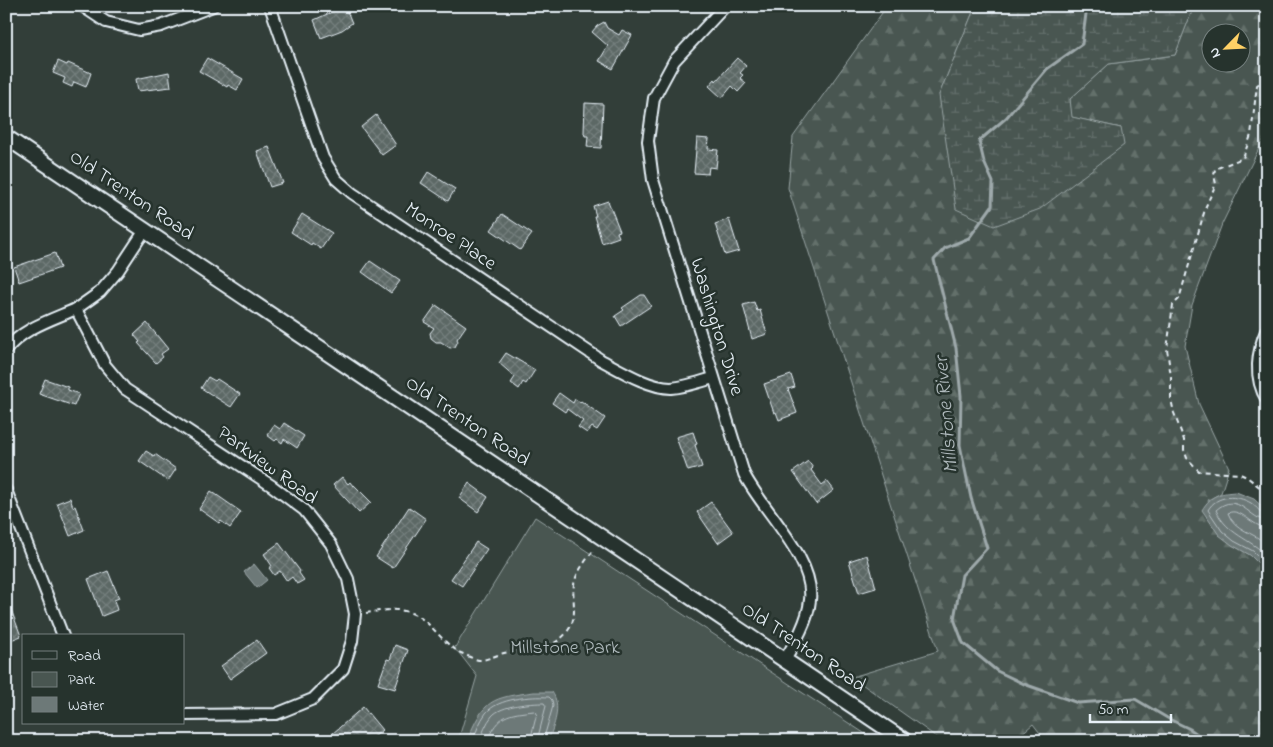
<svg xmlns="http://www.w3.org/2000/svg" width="1273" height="747" font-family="'Indie Flower',sans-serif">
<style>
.forest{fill:url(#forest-firs);stroke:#98a4a4;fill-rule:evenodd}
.wetland{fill:url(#wetland-marsh);stroke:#98a4a4}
.green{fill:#495651;stroke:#98a4a4}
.water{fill:#6d7978;stroke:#9ea9ab}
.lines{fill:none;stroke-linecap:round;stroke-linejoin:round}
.shore{stroke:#b7c1c5;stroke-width:1}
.stream{stroke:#9ea9ab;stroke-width:3}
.building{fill:url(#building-cross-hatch);stroke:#e8f1f8}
.street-casing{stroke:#e8f1f8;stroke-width:14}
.secondary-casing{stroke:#e8f1f8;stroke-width:18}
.path{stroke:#e8f1f8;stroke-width:2;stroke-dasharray:5 4;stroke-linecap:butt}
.street{stroke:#26332d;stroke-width:10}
.secondary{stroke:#26332d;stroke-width:14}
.labels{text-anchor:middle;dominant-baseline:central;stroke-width:5;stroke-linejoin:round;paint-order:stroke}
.street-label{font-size:20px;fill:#e8f1f8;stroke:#26332d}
.park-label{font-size:20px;fill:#b0bbbe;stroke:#26332d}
.water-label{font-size:21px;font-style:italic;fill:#b1bbbe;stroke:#26332d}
</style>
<defs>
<pattern id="forest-firs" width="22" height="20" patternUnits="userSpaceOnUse" patternTransform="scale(1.25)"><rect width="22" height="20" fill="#495651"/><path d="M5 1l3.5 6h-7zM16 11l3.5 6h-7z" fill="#636f6b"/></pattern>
<pattern id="wetland-marsh" width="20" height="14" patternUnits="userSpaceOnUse" patternTransform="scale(1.25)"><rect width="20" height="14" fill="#495651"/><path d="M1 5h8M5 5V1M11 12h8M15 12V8" fill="none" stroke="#636f6b"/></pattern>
<pattern id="building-cross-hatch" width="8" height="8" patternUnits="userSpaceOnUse" patternTransform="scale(1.25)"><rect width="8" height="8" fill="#5c6865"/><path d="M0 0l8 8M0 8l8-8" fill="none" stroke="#737e7c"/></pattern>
</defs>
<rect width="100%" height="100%" fill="#323e39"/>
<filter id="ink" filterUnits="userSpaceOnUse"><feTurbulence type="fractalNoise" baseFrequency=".02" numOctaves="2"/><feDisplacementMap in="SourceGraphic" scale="10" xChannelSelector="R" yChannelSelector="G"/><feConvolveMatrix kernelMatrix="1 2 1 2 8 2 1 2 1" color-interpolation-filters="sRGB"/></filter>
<g filter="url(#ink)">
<path class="forest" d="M887,6H981L975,7L939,95L1121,128L1071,117L1070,99L1109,64L1175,55L1194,6H1267V132L1222,224L1192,305L1185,346L1199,404L1229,468L1221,493L1208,500L1232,545L1250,555L1267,572V741H1046L1033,724L1013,741H942L852,677L938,651L788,188L793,137ZM1210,32H1240V62H1210Z"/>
<path class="wetland" d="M981,6H1194L1175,55L1109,64L1070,99L1072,117L1121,128L1124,145L1040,209L994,226L956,209L939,95L975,7Z"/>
<path class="green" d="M535,517L876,741H458L477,676L459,653L454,649Z"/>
<g class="water">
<path d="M1236,492L1254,499L1267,511V572L1250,555L1232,545L1219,535L1202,510C1211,495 1219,493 1236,492Z"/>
<path d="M254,564L267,580L257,588L244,572Z"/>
<path d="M534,692H552C562,706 554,726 548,741H467C484,699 491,698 534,692Z"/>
</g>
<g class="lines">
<g class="shore">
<path d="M1267,514C1259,513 1257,507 1251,503C1237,495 1217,494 1208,510L1222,531L1234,541L1253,551L1267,565"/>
<path d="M1267,521C1250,520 1238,490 1216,510C1227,535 1250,538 1267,556"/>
<path d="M1267,528C1252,527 1241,507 1228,513C1234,531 1255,532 1267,545"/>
<path d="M473,741C476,731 480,721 486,713C498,698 531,696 549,697L552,700L553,706L543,741"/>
<path d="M479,741C483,733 486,723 492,716C501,705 531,703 544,703L546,706L537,741"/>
<path d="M487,741C498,714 508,714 534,711L537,713L530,741"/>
</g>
<path class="stream" d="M1087,6L1082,44L1047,69L1006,118L979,141L984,162L993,182L992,206L969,238L945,248L934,260L956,348L961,396L960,445L971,498L987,548L962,575L954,619L963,643L997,671L1024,684L1078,703L1135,699L1169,719L1190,729L1207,741"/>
</g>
<g class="building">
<path d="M345,6L352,23L342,30L321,38L314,20Z"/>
<path d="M604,22L607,28L619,35L622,30L632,35L613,69L599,61L608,46L592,32L597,26Z"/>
<path d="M207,58L243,79L237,90L228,85L227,87L199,71Z"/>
<path d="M737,58L746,66L740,73L743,75L740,78L746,83L738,92L732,86L722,98L709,86L715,79L716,81Z"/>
<path d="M58,61L67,65L68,63L91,73L86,87L74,82L72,87L63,83L65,78L53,73Z"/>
<path d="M169,72L171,87L138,91L136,79Z"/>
<path d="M585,103L603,104L601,148L587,147L588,136H585L584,133Z"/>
<path d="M376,115L396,145L382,155L361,127Z"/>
<path d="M697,138L709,139L708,149L718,150L716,168L709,167L708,174L694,173Z"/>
<path d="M269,147L283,183L270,187L257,151Z"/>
<path d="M428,172L455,189L448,201L421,183Z"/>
<path d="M608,201L620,231L617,232L619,237L602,243L594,216H596L593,206Z"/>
<path d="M302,214L332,233L321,249L312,243L311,245L291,232Z"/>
<path d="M502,214L532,234L520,250L491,230Z"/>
<path d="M729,219L739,251L725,255L715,224Z"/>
<path d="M55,253L60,268L19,282L14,267Z"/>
<path d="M370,261L400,281L391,293L362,272Z"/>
<path d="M641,295H644L651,306L621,326L615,316L624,310L622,308Z"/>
<path d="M754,302L757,311L760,310L767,334L752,339L743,305Z"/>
<path d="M436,305L466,326L457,339L458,341L455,347L450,348L441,342H436L431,338L430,333L434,328L424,322Z"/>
<path d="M147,323L168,349L161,354L163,357L156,363L138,343L140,342L134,335Z"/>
<path d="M506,353L535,370L526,384L523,382L519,389L511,383L515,377L499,363Z"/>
<path d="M791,375L795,387L788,389L797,413L779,420L776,412L774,413L764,384Z"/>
<path d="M208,377L215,381L217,379L240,394L231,407L201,388Z"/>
<path d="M45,379L68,387V390L79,394L74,406L39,394Z"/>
<path d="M559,393L573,403L575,399L580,402L581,401L605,418L597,430L592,427L587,433L578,427L583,421L567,409L565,412L552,403Z"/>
<path d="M284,423L304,436L297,448L284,439L282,443L277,439L275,441L267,435L274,425L280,429Z"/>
<path d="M693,432L697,444L695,445L702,467L688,471L676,437Z"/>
<path d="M146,451L154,456L155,454L176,469L168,481L139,461Z"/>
<path d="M808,461L813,468L811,470L822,485L827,481L834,490L816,504L793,472Z"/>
<path d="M342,477L348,484L350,482L353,486L354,485L371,502L359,513L333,485Z"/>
<path d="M469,483L488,497L478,512L459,498Z"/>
<path d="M211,491L241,512L230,528L221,521L219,523L199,509Z"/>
<path d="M70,498L73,507L75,506L84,530L70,536L57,503Z"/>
<path d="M711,502L733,532L718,543L697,512Z"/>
<path d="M409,507L426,519L393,568L376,557Z"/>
<path d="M476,542L487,549L462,586L451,579Z"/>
<path d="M279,543L300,571L299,573L304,580L297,584L292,577L287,581L280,571L274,575L269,568L272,566L264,554Z"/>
<path d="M867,555L876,588L859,593L849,561Z"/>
<path d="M108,571L119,598L114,600L117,610L102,616L88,579Z"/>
<path d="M7,599L21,636L6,642V600Z"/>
<path d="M257,640L266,653L230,679L221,666Z"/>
<path d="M395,645L408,650L395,689L378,684L387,659L390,660Z"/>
<path d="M363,707L382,730L370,741H337L332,734Z"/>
</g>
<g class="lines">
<g class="street-casing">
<g id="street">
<path d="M82,6L106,22L139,30L161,26L213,6"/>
<path d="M270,6L323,158L336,179L352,193L601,360C620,370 649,388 671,388C685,387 700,382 713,378"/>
<path d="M725,6L674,61L654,98L648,141L653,180L744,474C762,510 815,558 810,600C808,621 796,641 785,659"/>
<path d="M76,309L100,292L118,271L145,230"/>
<path d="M1267,329C1257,351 1253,378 1267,400"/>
<path d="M6,350C23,328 51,320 76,309L105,365L125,389L272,486L304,510L331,544L348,579L355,614L352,641L343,669L313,699L276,714L184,715"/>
<path d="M6,490L63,636"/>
</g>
</g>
<g class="secondary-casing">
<path id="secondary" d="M6,137L905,741"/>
</g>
<g class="path">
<path d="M1267,79L1257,85L1251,135L1243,158L1215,169L1214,175L1216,184L1206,206L1179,299L1173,305L1167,349L1171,377V399L1174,413L1184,440V450L1187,458L1199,471L1240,474L1247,477L1267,493"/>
<path d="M366,613C380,611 397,607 411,613C432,621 441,643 461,653C466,655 473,659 479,660C488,660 496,655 504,653C528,647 554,653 569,629C579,614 570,596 575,580C579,569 586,560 593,551"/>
</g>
<use href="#street" class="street"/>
<use href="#secondary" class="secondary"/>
</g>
</g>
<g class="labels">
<g class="street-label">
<text transform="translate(131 196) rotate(34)">Old Trenton Road</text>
<text transform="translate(450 237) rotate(34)">Monroe Place</text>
<text transform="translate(716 327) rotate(73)">Washington Drive</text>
<text transform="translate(467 422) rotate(34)">Old Trenton Road</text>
<text transform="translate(267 466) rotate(36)">Parkview Road</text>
<text transform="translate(803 648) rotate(34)">Old Trenton Road</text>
</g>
<g class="park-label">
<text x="565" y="648">Millstone Park</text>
</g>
<g class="water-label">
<text transform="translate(947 415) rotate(-95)">Millstone River</text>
</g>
</g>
<rect width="1273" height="747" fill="none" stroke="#26332d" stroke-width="25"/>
<rect x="12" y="12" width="1248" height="722" fill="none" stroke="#e8f1f8" stroke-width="2" filter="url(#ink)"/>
<rect x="22" y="634" width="162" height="90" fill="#26332d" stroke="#747f7e"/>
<rect x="32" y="651" width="25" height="8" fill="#26332d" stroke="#747f7e"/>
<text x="68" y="660" font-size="15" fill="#e8f1f8">Road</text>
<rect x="32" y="672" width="25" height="15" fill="#495651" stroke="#747f7e"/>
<text x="68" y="684" font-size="15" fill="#e8f1f8">Park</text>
<rect x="32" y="697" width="25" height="15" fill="#6d7978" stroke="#747f7e"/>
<text x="68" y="710" font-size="15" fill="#e8f1f8">Water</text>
<g transform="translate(1226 48) rotate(246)"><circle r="24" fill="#26332d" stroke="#747f7e"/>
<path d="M0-4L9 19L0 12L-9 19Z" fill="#ffd166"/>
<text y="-8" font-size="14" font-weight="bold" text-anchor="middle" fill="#e8f1f8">N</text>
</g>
<path d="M1090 714v8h81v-8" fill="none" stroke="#e8f1f8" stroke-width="2.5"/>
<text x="1098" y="714" font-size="15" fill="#e8f1f8" stroke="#26332d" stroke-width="4" paint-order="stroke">50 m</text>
</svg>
